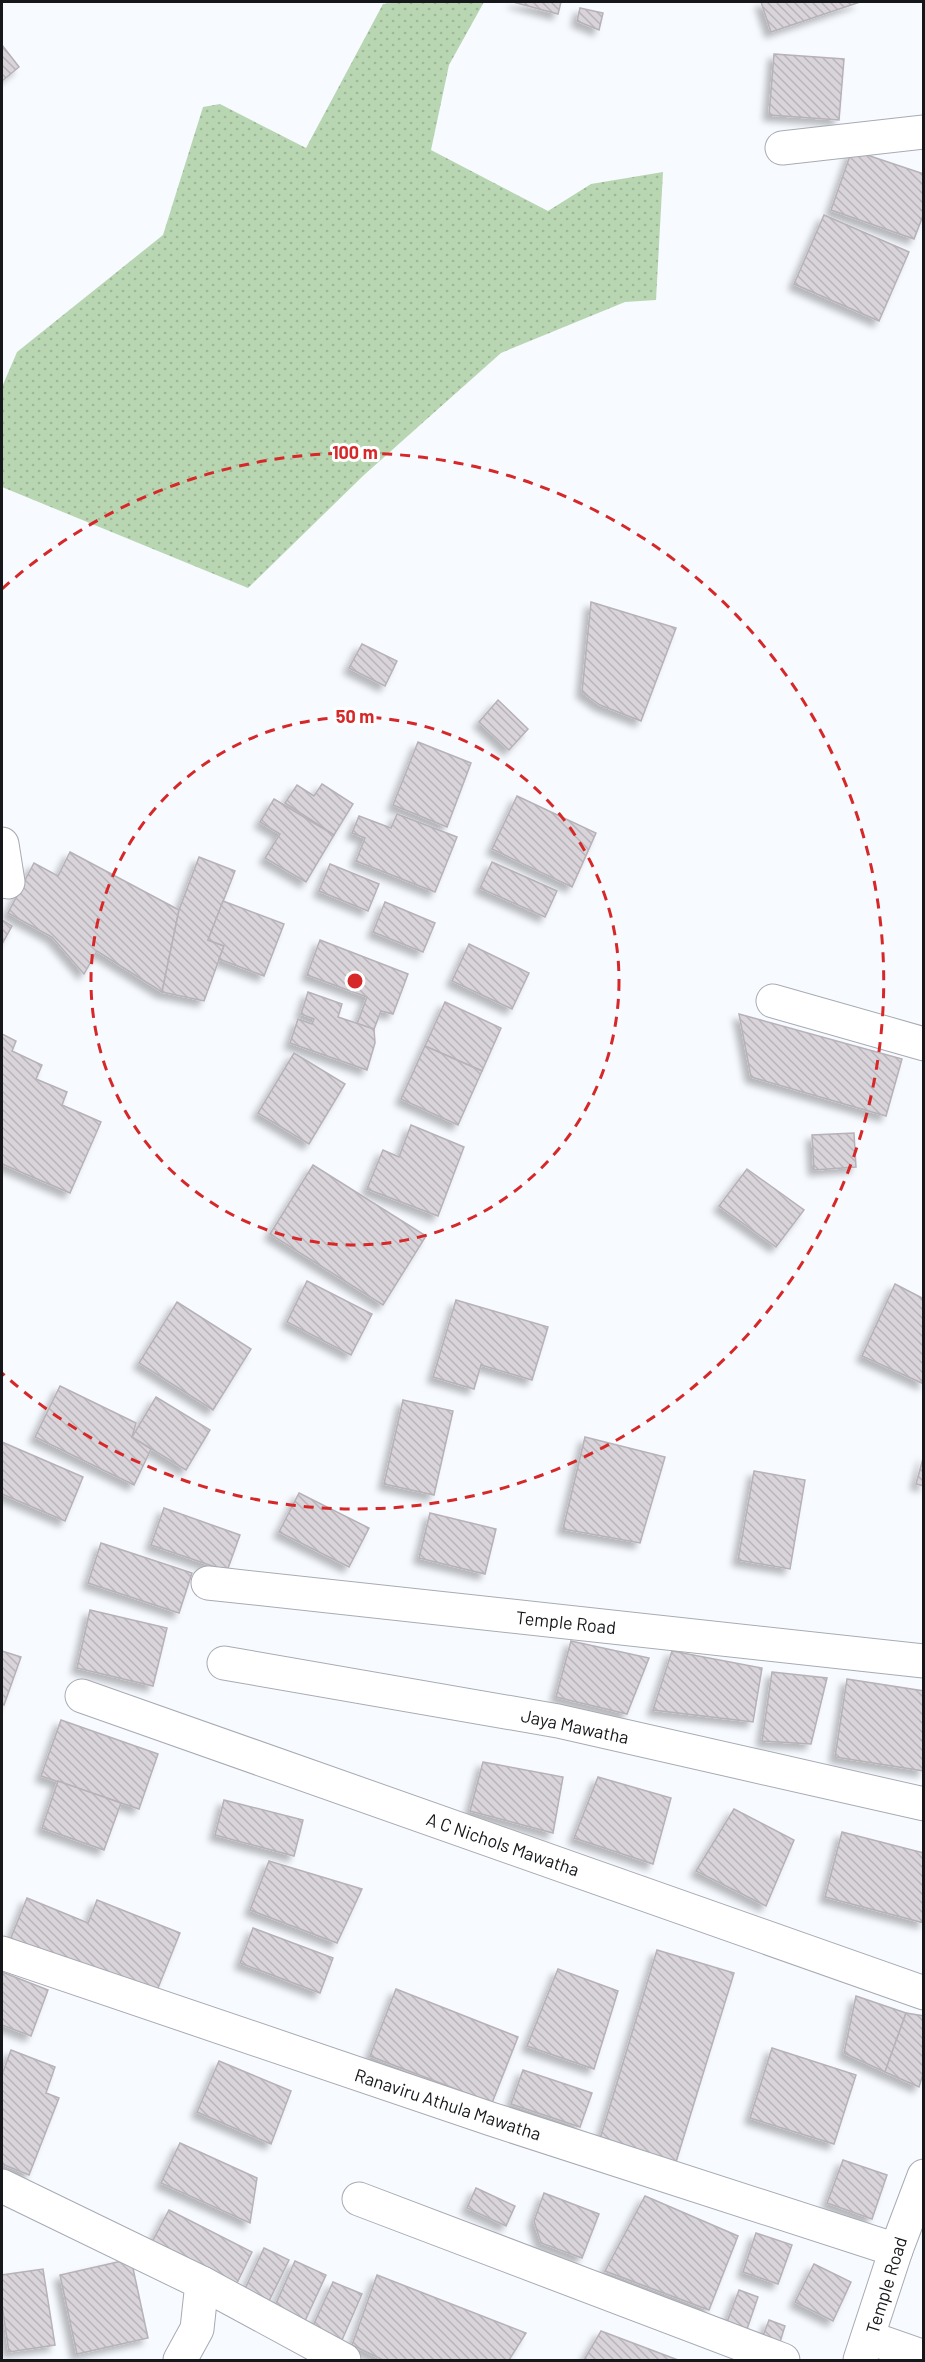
<svg xmlns="http://www.w3.org/2000/svg" width="925" height="2362" font-family="Barlow,sans-serif">
<style>
.grass{fill:url(#grass-dots)}
.building{fill:url(#building-back-hatch);stroke:#b7b1b8;stroke-width:1.5;filter:url(#shadow)}
.lines{fill:none;stroke-linecap:round;stroke-linejoin:round}
.minor-casing{stroke:#a8abb3;stroke-width:35}
.tertiary-casing{stroke:#a8abb3;stroke-width:35}
.minor{stroke:#fff;stroke-width:33}
.tertiary{stroke:#fff;stroke-width:33}
.ring{fill:none;stroke:#d62828;stroke-width:3;stroke-dasharray:10 8}
.labels{text-anchor:middle;dominant-baseline:central;stroke-width:6;stroke-linejoin:round;paint-order:stroke}
.street-label{font-size:18px;fill:#15171a;stroke:#fff}
.centre{fill:#d62828;stroke:#fff;stroke-width:3}
.ring-label{font-size:18px;text-anchor:middle;font-weight:bold;fill:#d62828;stroke:#fff;stroke-width:6;stroke-linejoin:round;paint-order:stroke}
</style>
<defs>
<pattern id="grass-dots" width="8" height="8" patternUnits="userSpaceOnUse" patternTransform="scale(1.5)"><rect width="8" height="8" fill="#b9d6b2"/><path d="M2 2h.1M6 6h.1" fill="none" stroke="#9eb798" stroke-width="1.8" stroke-linecap="round"/></pattern>
<pattern id="building-back-hatch" width="6" height="6" patternUnits="userSpaceOnUse" patternTransform="scale(1.5)"><rect width="6" height="6" fill="#d9d3da"/><path d="M-1 5l2 2M0 0l6 6M5-1l2 2" fill="none" stroke="#b9b4ba"/></pattern>
<filter id="shadow"><feDropShadow dx="-5.5" dy="5.5" stdDeviation="3" flood-color="#0004"/></filter>
</defs>
<rect width="100%" height="100%" fill="#f7faff"/>
<path class="grass" d="M399,2H484L449,65L431,150L548,211L591,184L663,172L656,300L625,302L501,353L364,475L248,588L2,487V387L17,352L163,235L203,107L220,104L306,148L383,4Z"/>
<g class="building">
<path d="M513,2H561L558,14Z"/>
<path d="M761,2H860L771,32Z"/>
<path d="M580,8L603,13L599,30L577,21Z"/>
<path d="M2,45L19,67L2,81Z"/>
<path d="M774,54L844,59L839,120L769,115Z"/>
<path d="M852,150L924,174V213L914,239L831,210Z"/>
<path d="M824,215L909,252L879,321L794,284Z"/>
<path d="M591,602L676,628L641,721L600,705L582,692Z"/>
<path d="M362,644L397,661L385,686L349,668Z"/>
<path d="M498,700L528,729L509,750L479,722Z"/>
<path d="M418,742L471,763L447,827L393,805Z"/>
<path d="M322,784L353,804L334,835L285,803L297,785L314,796Z"/>
<path d="M517,796L596,833L572,887L492,849Z"/>
<path d="M274,799L334,835L306,882L265,858L280,834L260,822Z"/>
<path d="M397,814L457,837L435,892L356,861L365,838L352,833L359,816L391,828Z"/>
<path d="M70,852L179,910L162,992L97,951L84,974L52,937L8,913L34,863L58,876Z"/>
<path d="M199,857L235,871L208,940L224,946L204,1001L162,992L179,910Z"/>
<path d="M492,862L557,891L545,917L480,888Z"/>
<path d="M330,864L379,884L368,911L319,891Z"/>
<path d="M223,901L284,924L264,976L219,959L224,946L208,940Z"/>
<path d="M385,902L435,923L423,952L373,932Z"/>
<path d="M2,920L12,926L2,944Z"/>
<path d="M320,940L408,974L393,1014L381,1011L374,1029L357,1024L367,997L307,975Z"/>
<path d="M469,944L529,973L512,1009L452,981Z"/>
<path d="M308,992L342,1004L338,1017L374,1029L375,1043L367,1070L290,1043L298,1019L312,1024L314,1019L301,1014Z"/>
<path d="M445,1002L501,1028L482,1071L425,1046Z"/>
<path d="M739,1014L902,1059L886,1116L751,1077Z"/>
<path d="M2,1034L16,1041L12,1051L42,1065L36,1079L67,1092L62,1105L101,1122L70,1193L2,1164Z"/>
<path d="M425,1046L482,1071L458,1125L401,1099Z"/>
<path d="M294,1053L345,1084L309,1144L258,1113Z"/>
<path d="M411,1125L464,1147L438,1216L367,1189L383,1150L399,1157Z"/>
<path d="M854,1133L856,1167L814,1170L812,1135Z"/>
<path d="M313,1165L426,1236L383,1305L270,1234Z"/>
<path d="M747,1169L804,1210L776,1247L719,1206Z"/>
<path d="M307,1281L372,1314L351,1355L287,1322Z"/>
<path d="M895,1284L924,1299V1384L862,1356Z"/>
<path d="M456,1300L548,1327L532,1380L481,1365L474,1389L433,1377Z"/>
<path d="M177,1302L251,1349L213,1410L139,1363Z"/>
<path d="M60,1386L136,1423L132,1437L151,1449L134,1485L35,1437Z"/>
<path d="M156,1397L210,1430L186,1470L132,1437Z"/>
<path d="M403,1400L453,1411L434,1495L384,1484Z"/>
<path d="M585,1437L665,1457L640,1543L563,1529Z"/>
<path d="M2,1442L83,1477L65,1521L2,1494Z"/>
<path d="M924,1455V1486L916,1484Z"/>
<path d="M754,1471L805,1480L790,1569L738,1560Z"/>
<path d="M299,1493L369,1528L349,1567L279,1532Z"/>
<path d="M164,1508L240,1535L227,1571L151,1545Z"/>
<path d="M430,1513L496,1529L485,1574L419,1558Z"/>
<path d="M101,1543L192,1573L179,1613L88,1583Z"/>
<path d="M90,1610L167,1628L153,1686L77,1668Z"/>
<path d="M571,1641L649,1658L627,1714L556,1697Z"/>
<path d="M2,1651L21,1657L4,1705L2,1704Z"/>
<path d="M672,1651L762,1668L753,1722L653,1710Z"/>
<path d="M772,1672L827,1678L811,1744L762,1741Z"/>
<path d="M847,1679L924,1691V1771L835,1757Z"/>
<path d="M61,1720L158,1754L139,1809L41,1776Z"/>
<path d="M483,1762L563,1777L553,1833L470,1811Z"/>
<path d="M598,1777L671,1798L653,1864L574,1838Z"/>
<path d="M58,1781L121,1803L104,1850L42,1828Z"/>
<path d="M224,1800L303,1820L294,1856L215,1835Z"/>
<path d="M734,1809L794,1840L766,1906L696,1871Z"/>
<path d="M842,1832L924,1853V1923L825,1897Z"/>
<path d="M269,1861L362,1889L337,1943L250,1910Z"/>
<path d="M27,1898L88,1923L97,1900L180,1933L154,1998L10,1940Z"/>
<path d="M253,1928L333,1958L320,1993L240,1963Z"/>
<path d="M657,1950L734,1973L676,2162L600,2139Z"/>
<path d="M558,1969L618,1991L594,2069L527,2046Z"/>
<path d="M2,1972L48,1990L31,2036L2,2025Z"/>
<path d="M396,1989L518,2037L492,2103L370,2056Z"/>
<path d="M856,1996L906,2013L885,2072L844,2053Z"/>
<path d="M906,2013L924,2016V2071L919,2087L885,2072Z"/>
<path d="M772,2048L856,2075L834,2144L750,2118Z"/>
<path d="M11,2050L55,2067L46,2093L59,2098L29,2175L2,2164V2075Z"/>
<path d="M219,2061L291,2091L271,2144L197,2112Z"/>
<path d="M523,2070L592,2093L580,2127L511,2104Z"/>
<path d="M180,2143L257,2178L250,2223L161,2183Z"/>
<path d="M843,2160L887,2175L872,2219L827,2203Z"/>
<path d="M476,2188L515,2206L506,2226L467,2208Z"/>
<path d="M544,2193L599,2214L582,2258L541,2243L534,2221Z"/>
<path d="M645,2196L738,2236L709,2310L605,2271Z"/>
<path d="M169,2210L252,2252L236,2285L152,2242Z"/>
<path d="M756,2233L792,2245L778,2284L743,2272Z"/>
<path d="M264,2248L289,2260L268,2303L244,2291Z"/>
<path d="M131,2259L148,2338L77,2354L60,2275Z"/>
<path d="M295,2261L326,2275L304,2323L274,2308Z"/>
<path d="M814,2264L851,2282L833,2321L795,2302Z"/>
<path d="M43,2269L55,2345L9,2352L2,2305V2275Z"/>
<path d="M377,2275L526,2333L509,2360H383L352,2345Z"/>
<path d="M333,2282L362,2294L342,2340L313,2326Z"/>
<path d="M739,2290L758,2297L747,2329L727,2322Z"/>
<path d="M769,2320L785,2326L780,2342L763,2336Z"/>
<path d="M601,2331L678,2360H584Z"/>
</g>
<g class="lines">
<g class="minor-casing">
<g id="minor">
<path d="M782,148L924,132"/>
<path d="M2,844L8,882"/>
<path d="M773,1001L924,1044"/>
<path d="M208,1583L924,1661"/>
<path d="M224,1663L558,1721L924,1804"/>
<path d="M82,1696L924,1993"/>
<path d="M2,1953L491,2119L896,2250"/>
<path d="M2,2186L202,2283"/>
<path d="M359,2199L783,2360"/>
<path d="M870,2338L924,2357"/>
<path d="M180,2360L197,2329L202,2283L344,2360"/>
</g>
</g>
<g class="tertiary-casing">
<path id="tertiary" d="M860,2360L896,2250L924,2176"/>
</g>
<use href="#minor" class="minor"/>
<use href="#tertiary" class="tertiary"/>
</g>
<g class="ring">
<circle cx="355" cy="981" r="264"/>
<path d="M2 589A528 528 0 1 1 2 1373"/>
</g>
<g class="labels">
<g class="street-label">
<text transform="translate(566 1622) rotate(6)">Temple Road</text>
<text transform="translate(575 1726) rotate(12)">Jaya Mawatha</text>
<text transform="translate(503 1844) rotate(19)">A C Nichols Mawatha</text>
<text transform="translate(448 2104) rotate(18)">Ranaviru Athula Mawatha</text>
<text transform="translate(886 2285) rotate(-73)">Temple Road</text>
</g>
</g>
<circle cx="355" cy="981" r="9" class="centre"/>
<g class="ring-label">
<text x="355" y="459">100 m</text>
<text x="355" y="723">50 m</text>
</g>
<rect width="925" height="2362" fill="none" stroke="#15171a" stroke-width="6"/>
</svg>
